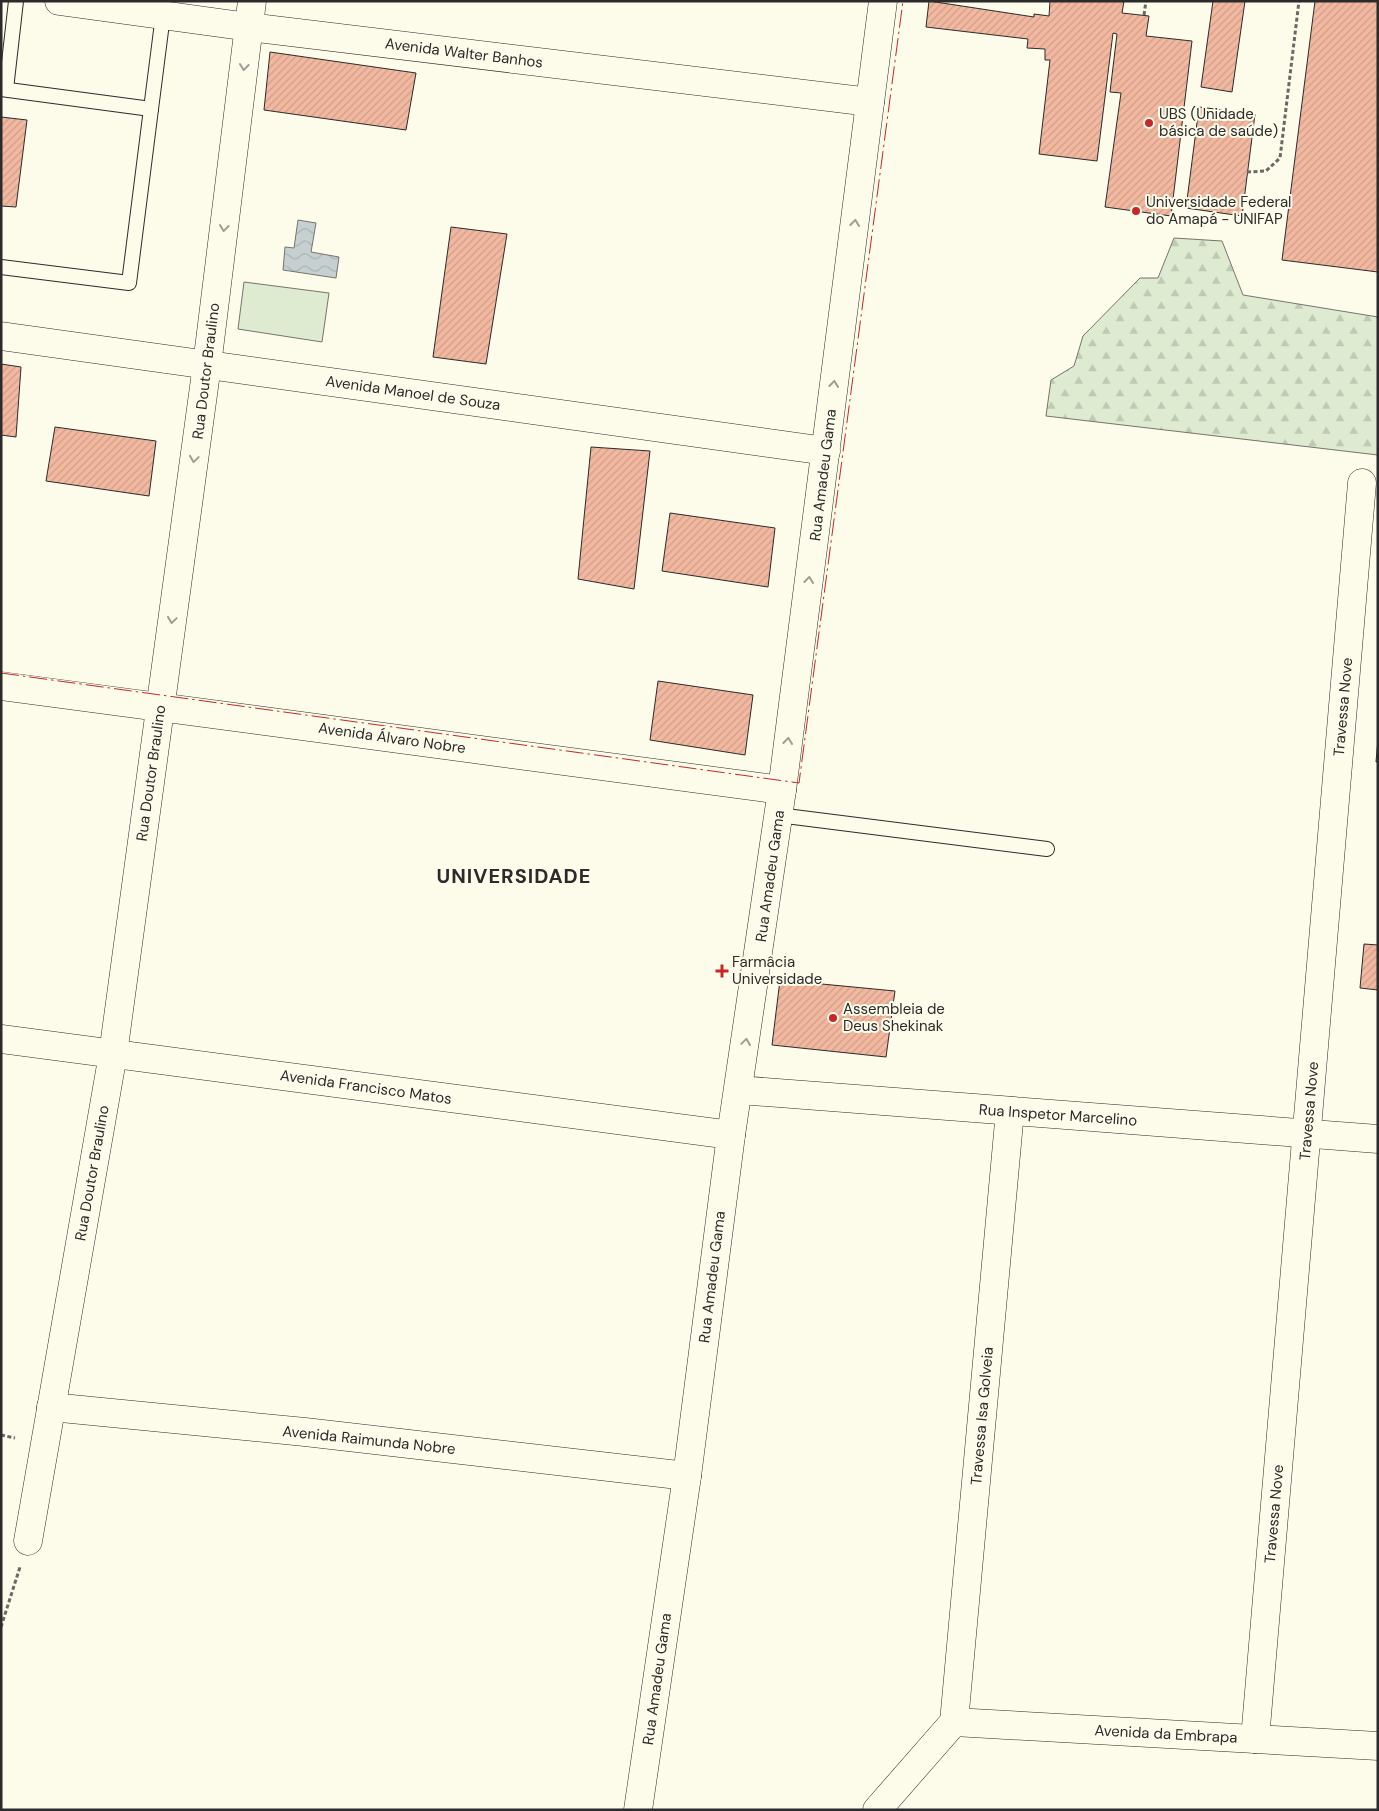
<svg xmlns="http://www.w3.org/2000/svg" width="1379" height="1811" font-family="'DM Sans',sans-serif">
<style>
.grass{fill:#deebd1;stroke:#74746e}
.forest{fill:url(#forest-firs);stroke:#74746e}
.water{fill:url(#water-waves);stroke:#74746e}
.building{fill:url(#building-hatch);stroke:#2b2b2b}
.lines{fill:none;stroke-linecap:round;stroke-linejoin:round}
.service-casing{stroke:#2b2b2b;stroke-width:16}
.minor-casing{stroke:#2b2b2b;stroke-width:29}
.tertiary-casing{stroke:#2b2b2b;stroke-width:29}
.path{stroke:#6a6964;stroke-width:3;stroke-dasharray:4 2.5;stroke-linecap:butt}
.service{stroke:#fdfbea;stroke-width:14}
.minor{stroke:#fdfbea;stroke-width:28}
.tertiary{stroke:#fdfbea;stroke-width:28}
.power{stroke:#c62828;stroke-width:1;stroke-dasharray:18 4 2.5 4;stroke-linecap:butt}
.oneway{stroke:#9e9d94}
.poi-dot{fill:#c62828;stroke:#fdfbea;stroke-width:2}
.labels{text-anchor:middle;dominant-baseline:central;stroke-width:4;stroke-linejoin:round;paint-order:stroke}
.street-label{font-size:15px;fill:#2b2b2b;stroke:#fdfbea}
.poi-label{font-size:15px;fill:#2b2b2b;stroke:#fdfbea;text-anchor:start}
.district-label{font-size:20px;font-weight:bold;letter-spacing:1px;fill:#2b2b2b;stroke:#fdfbea}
</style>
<defs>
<pattern id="forest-firs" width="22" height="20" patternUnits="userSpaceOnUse" patternTransform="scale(1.25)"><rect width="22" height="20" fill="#deebd1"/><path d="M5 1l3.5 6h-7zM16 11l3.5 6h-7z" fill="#bfcab4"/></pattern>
<pattern id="water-waves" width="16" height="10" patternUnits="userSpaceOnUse" patternTransform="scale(1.25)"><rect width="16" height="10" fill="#c7d0d0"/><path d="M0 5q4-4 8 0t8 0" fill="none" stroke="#abb3b3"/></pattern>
<pattern id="building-hatch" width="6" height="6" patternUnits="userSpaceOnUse" patternTransform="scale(1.25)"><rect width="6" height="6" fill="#f2b8a0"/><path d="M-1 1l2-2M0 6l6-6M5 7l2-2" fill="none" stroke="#d09e8a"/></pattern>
</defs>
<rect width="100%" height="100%" fill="#fdfbea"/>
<path class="grass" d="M244,282L329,293L322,342L238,329Z"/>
<path class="forest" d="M1174,238L1222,241L1243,295L1378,317V455L1046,416L1051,380L1074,366L1083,336L1140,278H1158Z"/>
<path class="water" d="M298,220L316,223L311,252L339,257L336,278L283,270L285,247L294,248Z"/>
<g class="building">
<path d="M929,1L1034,17V14L1049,16L1050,1H1124L1122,13L1149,16L1146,36L1192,41L1171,216L1105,207L1121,93L1110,92L1117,34L1113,33L1097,161L1039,154L1050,60H1045V49L1027,48L1028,39L926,27Z"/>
<path d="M1213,1H1245L1232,92L1201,87Z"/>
<path d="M1315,1H1378V272L1282,260Z"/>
<path d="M270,52L416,73L406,130L264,110Z"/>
<path d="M1199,107L1255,114L1242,216L1186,208Z"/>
<path d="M1,117L27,120L16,207L1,206Z"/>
<path d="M451,227L507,234L486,364L433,357Z"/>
<path d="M1,364L21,367L16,437L1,435Z"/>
<path d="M55,427L156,441L149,496L46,481Z"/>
<path d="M591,447L650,451L634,589L578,579Z"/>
<path d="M670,513L775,528L768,587L662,571Z"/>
<path d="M658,681L753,695L745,755L650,740Z"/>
<path d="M1378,739V762H1376Z"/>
<path d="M1364,944L1378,945V990L1360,988Z"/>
<path d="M780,980L895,991L886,1057L772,1045Z"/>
</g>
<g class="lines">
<g class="service-casing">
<g id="service">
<path d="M1,89L151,109L163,15"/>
<path d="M6,89L16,1"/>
<path d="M1,267L129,283L151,109"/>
<path d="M778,815L1047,849"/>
</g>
</g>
<g class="minor-casing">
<g id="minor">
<path d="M59,1L249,27L870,102"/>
<path d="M1,336L826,451"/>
<path d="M1,686L782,790"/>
<path d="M51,1407L305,1432L687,1476"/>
<path d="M28,1541L113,1054"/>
<path d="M954,1722L1010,1111"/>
<path d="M954,1722L1378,1746"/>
<path d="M1255,1739L1362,483"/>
<path d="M638,1810L687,1476L731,1135"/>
<path d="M877,1810L954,1722"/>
</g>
</g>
<g class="tertiary-casing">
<g id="tertiary">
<path d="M1,1039L731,1135L782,790L883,1"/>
<path d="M113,1054L207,365L252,1"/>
<path d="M739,1090L1378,1139"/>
</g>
</g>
<g class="path">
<path d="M1144,15L1146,1"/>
<path d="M1247,172L1266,171L1280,158L1299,1"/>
<path d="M1,1435L15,1438"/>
<path d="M1,1627L20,1567"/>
</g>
<use href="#service" class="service"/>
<use href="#minor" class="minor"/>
<use href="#tertiary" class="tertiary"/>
<path class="power" d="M1,673L799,783L903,1"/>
</g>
<defs><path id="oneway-chevron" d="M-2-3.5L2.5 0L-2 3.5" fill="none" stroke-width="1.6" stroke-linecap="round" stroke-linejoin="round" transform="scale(1.25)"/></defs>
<g class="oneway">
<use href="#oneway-chevron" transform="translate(244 67) rotate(97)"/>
<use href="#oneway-chevron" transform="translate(855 223) rotate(-83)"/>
<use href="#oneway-chevron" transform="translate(224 228) rotate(97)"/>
<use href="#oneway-chevron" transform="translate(834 384) rotate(-83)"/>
<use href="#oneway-chevron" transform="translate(194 459) rotate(98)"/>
<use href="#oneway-chevron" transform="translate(809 580) rotate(-83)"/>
<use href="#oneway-chevron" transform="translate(172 620) rotate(98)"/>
<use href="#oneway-chevron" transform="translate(788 741) rotate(-83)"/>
<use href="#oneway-chevron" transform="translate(746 1042) rotate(-82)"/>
</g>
<g class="poi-dot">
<circle cx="1149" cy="123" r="5"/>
<circle cx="1136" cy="211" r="5"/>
<path d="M719.5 963.5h5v5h5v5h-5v5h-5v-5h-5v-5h5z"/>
<circle cx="833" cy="1018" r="5"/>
</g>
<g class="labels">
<g class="street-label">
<text transform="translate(464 53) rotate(7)">Avenida Walter Banhos</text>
<text transform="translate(206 371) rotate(-83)">Rua Doutor Braulino</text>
<text transform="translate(413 393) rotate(8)">Avenida Manoel de Souza</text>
<text transform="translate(823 475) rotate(-83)">Rua Amadeu Gama</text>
<text transform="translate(1343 707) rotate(-85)">Travessa Nove</text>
<text transform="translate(392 738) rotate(8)">Avenida Álvaro Nobre</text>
<text transform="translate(151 773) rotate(-82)">Rua Doutor Braulino</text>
<text transform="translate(770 876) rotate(-82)">Rua Amadeu Gama</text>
<text transform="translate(366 1087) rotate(8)">Avenida Francisco Matos</text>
<text transform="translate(1309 1111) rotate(-85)">Travessa Nove</text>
<text transform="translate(1058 1115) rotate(4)">Rua Inspetor Marcelino</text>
<text transform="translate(92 1173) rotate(-80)">Rua Doutor Braulino</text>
<text transform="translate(712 1277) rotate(-83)">Rua Amadeu Gama</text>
<text transform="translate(982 1416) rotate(-85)">Travessa Isa Golveia</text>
<text transform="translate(369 1440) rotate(6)">Avenida Raimunda Nobre</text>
<text transform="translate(1274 1514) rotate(-85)">Travessa Nove</text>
<text transform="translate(657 1679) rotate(-82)">Rua Amadeu Gama</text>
<text transform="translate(1166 1734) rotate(3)">Avenida da Embrapa</text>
</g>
<g class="poi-label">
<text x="1159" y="114">UBS (Unidade<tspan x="1159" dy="17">básica de saúde)</tspan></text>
<text x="1146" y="202">Universidade Federal<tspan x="1146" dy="17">do Amapá - UNIFAP</tspan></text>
<text x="732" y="962">Farmâcia<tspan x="732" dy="17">Universidade</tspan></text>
<text x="843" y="1009">Assembleia de<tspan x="843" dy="17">Deus Shekinak</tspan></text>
</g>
<g class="district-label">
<text x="514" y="876">UNIVERSIDADE</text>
</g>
</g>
<rect width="1379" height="1811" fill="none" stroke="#2b2b2b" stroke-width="5"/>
</svg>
